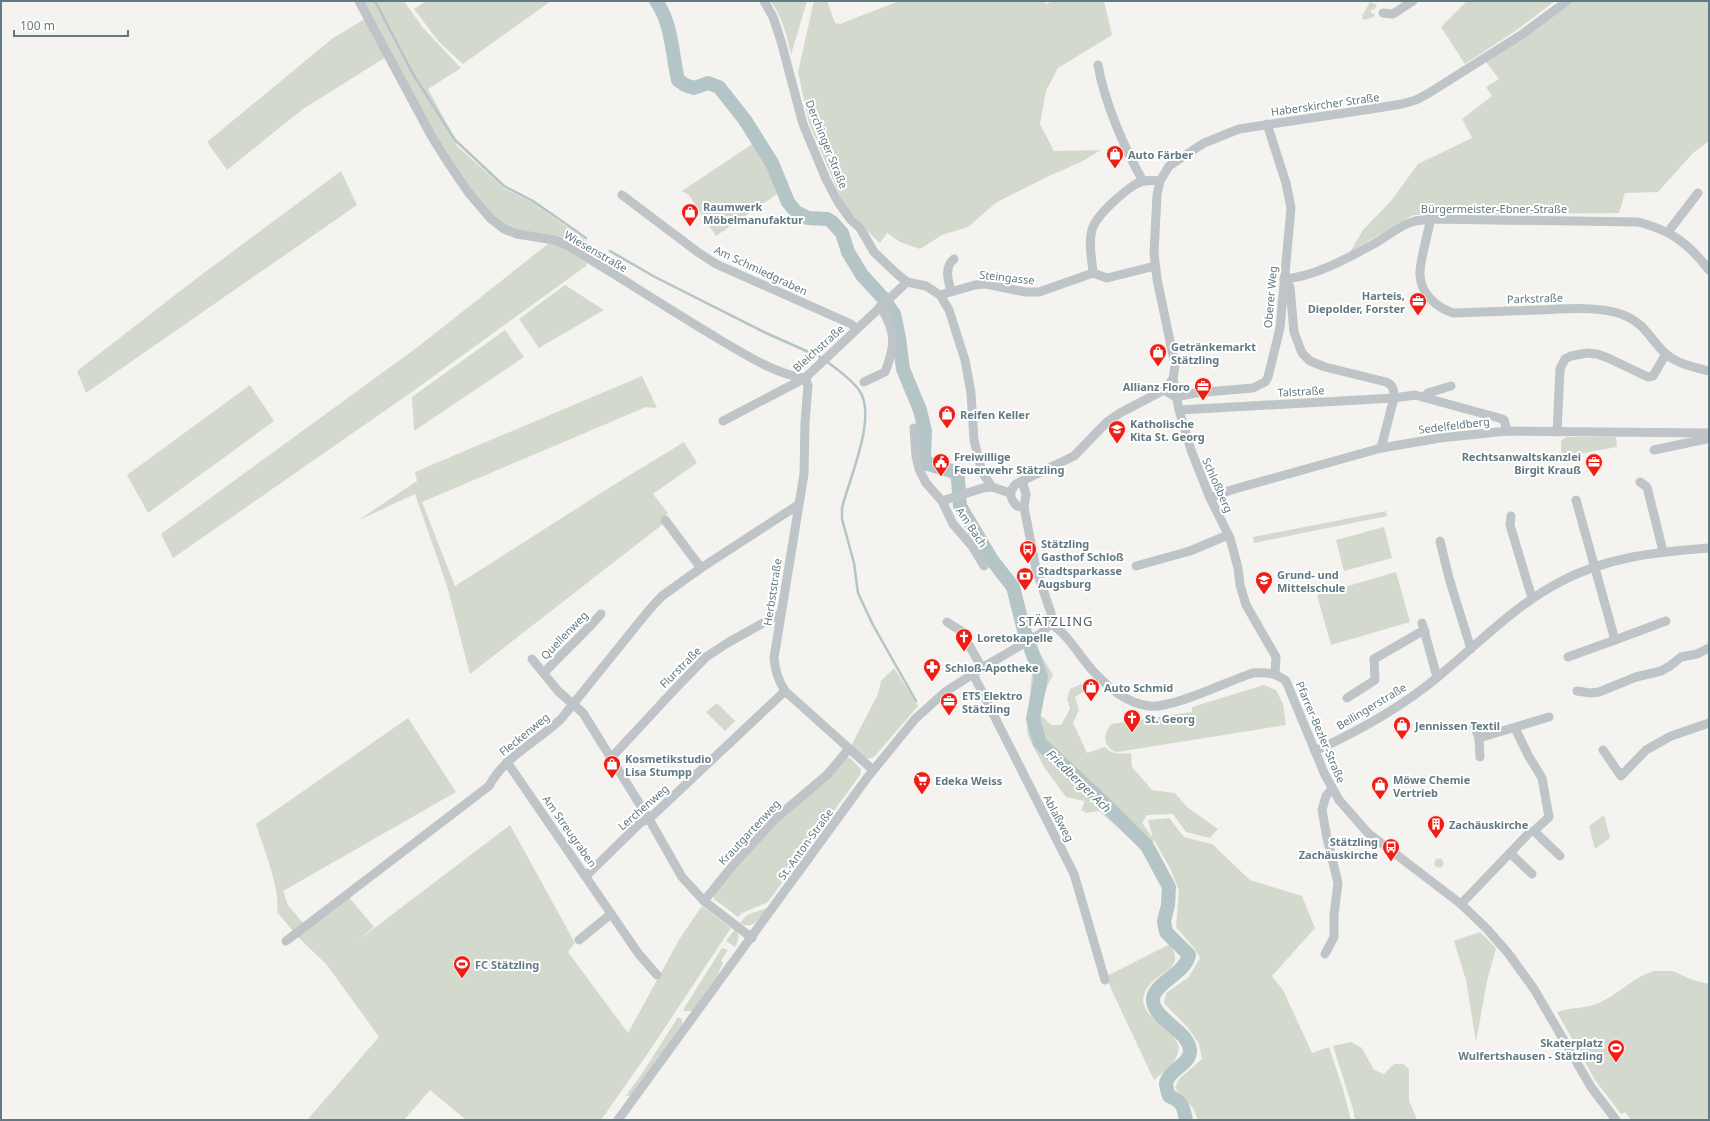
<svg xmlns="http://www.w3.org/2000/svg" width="1710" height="1121" font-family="'Noto Sans',sans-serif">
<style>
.green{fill:#d4d9ce}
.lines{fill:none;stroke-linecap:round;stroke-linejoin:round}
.stream{stroke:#b4c5c7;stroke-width:2.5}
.river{stroke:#b4c5c7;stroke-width:14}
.minor{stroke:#bec4c7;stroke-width:9}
.labels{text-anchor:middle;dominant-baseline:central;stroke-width:4;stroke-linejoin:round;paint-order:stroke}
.street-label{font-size:11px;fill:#617a83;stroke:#fff}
.poi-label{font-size:11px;font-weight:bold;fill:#617a83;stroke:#fff;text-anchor:start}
.water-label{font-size:12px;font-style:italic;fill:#58777a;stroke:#fff}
.quarter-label{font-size:13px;letter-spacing:1px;fill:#4f6167;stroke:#fff}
</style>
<rect width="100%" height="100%" fill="#f4f3ef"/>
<g class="green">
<path d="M361,1H404L423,28L461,68L428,89L453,135L457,146L504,188L532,202L602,252L598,258H595L509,229L487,210L452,164Z"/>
<path d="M426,1H551L463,64L439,42L414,9Z"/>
<path d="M770,1H807L791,55C788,39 781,13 770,1Z"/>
<path d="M814,1H827L835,23L840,24L899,1H1044L1046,4L1053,1H1104L1112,35L1058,68L1046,91L1040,124L1054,151L1101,150L1081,162L1049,176L997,202L968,227L942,235L920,249L900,242L887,233L880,243L865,229L844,205L809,123L798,72Z"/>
<path d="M1467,1H1555L1514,32L1465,64L1441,27Z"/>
<path d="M1574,1H1709V141L1693,153L1658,192L1625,193L1619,213L1413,215L1350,252L1363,230L1391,201L1418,164L1472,138L1462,119L1492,96L1486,87L1499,79L1486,62Z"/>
<path d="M1370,2L1377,5L1375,9L1371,10V13L1375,14L1374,17L1363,20L1362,16Z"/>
<path d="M365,19L386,57L303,109L227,170L207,142L333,38Z"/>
<path d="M754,143L780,192L716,236L689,195L682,191Z"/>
<path d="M341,171L357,205L86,393L77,371L197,278Z"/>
<path d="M549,243L559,245L587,263L586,266L409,394L173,558L161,534L419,346Z"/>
<path d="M565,285L604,310L539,348L519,319Z"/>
<path d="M505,330L524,357L414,431L412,397Z"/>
<path d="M642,376L657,408L646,407L422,502L455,586L612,486L684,442L697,463L653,494L668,513L660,520L663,524L470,674L447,586L415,494L357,521L417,481L415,472Z"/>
<path d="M250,385L274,421L148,513L127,475Z"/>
<path d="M1566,437H1616L1617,447L1561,457V441Z"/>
<path d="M1386,511L1387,516L1254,543L1253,537Z"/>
<path d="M1384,527L1392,558L1344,571L1336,540Z"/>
<path d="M1396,572L1410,622L1331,645L1317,595Z"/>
<path d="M1035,645L1053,675L1047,687L1039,714L1052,725H1061L1070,709L1067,699L1070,689L1088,681L1095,684L1075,697L1079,710L1073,723L1087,753L1105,747C1113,755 1120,754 1131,753L1132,767L1152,790L1175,793L1187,807L1218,829L1210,838L1186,832L1173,814L1147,815L1142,823L1153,838L1148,820L1169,818L1184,837L1212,844L1250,880L1302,896L1315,928L1272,976L1283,990L1312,1053L1329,1047L1343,1089L1351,1120H1198L1193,1108L1175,1088L1179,1079L1202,1059L1199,1044L1188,1028L1164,1003L1166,993L1189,977L1200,958L1194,948L1176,927L1179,891L1171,870L1154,840L1144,851L1099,811L1086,813L1081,810L1085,801L1066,797L1044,767L1028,736L1027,728L1032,672L1025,651Z"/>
<path d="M894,668L918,706L874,757C863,762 858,753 851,746L878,694L881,681Z"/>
<path d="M1264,685L1276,690L1283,704L1286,725L1117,752C1103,749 1102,732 1112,724L1192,712V707Z"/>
<path d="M717,703L735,721L725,731L706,712Z"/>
<path d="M408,718L456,792L283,891L288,905L306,927L348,896L374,927L356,942L510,825L575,943L568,952L628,1033L680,938L702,906L731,928L644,1059L601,1120H466L430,1090L404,1120H307L379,1037L327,965L299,938L277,912C281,889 263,848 256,824Z"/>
<path d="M850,758L861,769L860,775L768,902L742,913L738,917L714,899V894L717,889L784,814L844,759Z"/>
<path d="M1604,815L1610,838L1595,849L1589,826Z"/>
<circle cx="1439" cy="863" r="4.5"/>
<path d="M767,908C760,918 753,931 740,923L747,915Z"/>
<path d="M735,929C741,934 738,941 735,947L726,941Z"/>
<path d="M1480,932L1496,948L1487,981L1476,1042L1466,980L1454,941Z"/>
<path d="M1170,944C1188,971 1154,971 1145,992C1143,996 1142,1001 1145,1007C1149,1018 1163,1024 1171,1033C1174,1037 1177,1042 1179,1047C1177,1064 1167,1069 1154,1080L1111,989L1107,976Z"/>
<path d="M722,948L728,950L721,961L723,963L717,976L692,1011H685L683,1010Z"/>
<path d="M1654,971H1673L1690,979L1709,984V1120H1631L1625,1112L1621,1114L1595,1080L1557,1012C1570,1007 1585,1009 1599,1003C1619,994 1633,977 1654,971Z"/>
<path d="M678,1017L682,1019V1024L630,1096H626L645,1069Z"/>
<path d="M1351,1042L1362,1048L1374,1070L1384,1074L1394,1064H1403L1409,1069V1100L1417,1120H1355L1353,1109L1333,1046Z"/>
</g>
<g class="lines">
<g class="stream">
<path d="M375,1L413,74L455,140L504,186L533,201L586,238"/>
<path d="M610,251L655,277L766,333L822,358"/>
<path d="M826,361C837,369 851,379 859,390C878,416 849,479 842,508V519L854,563L858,593L873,625L916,701"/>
</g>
<path class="river" d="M656,1C672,23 672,54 678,80L685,85L694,88L708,83L719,87L745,120L772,163L788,202L796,212L808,218L827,219L832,222L842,233L848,252L862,275L883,298L894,314L899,338L903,369L920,410L925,431L924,457L928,464L955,472L958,479L960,506L992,560L1013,587L1024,630L1041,677L1033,719L1040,743L1102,801L1147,846L1169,887L1168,905L1164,921L1166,932L1189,955C1185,974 1154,983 1153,999C1152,1019 1188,1030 1190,1050C1191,1065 1168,1069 1166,1084C1166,1087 1168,1093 1169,1096C1183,1102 1183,1106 1186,1120"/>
<g class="minor">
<path d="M359,1L432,137L449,164L468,192L491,219L504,229L517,234L554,240L568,246C620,277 670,310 722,341C746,355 777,375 805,378"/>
<path d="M764,1L773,17L781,41L803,124L826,179L838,202L851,220L860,228L874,252L896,273L907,282L926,286L940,295L949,310L965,360L971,393L974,440L982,472L992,487L1010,493"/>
<path d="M1383,13L1393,14L1413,1"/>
<path d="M1098,65C1104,101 1125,150 1143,181"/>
<path d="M622,195L699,253L716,264L851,324L856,329"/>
<path d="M1431,219C1428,232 1419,264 1420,275C1421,294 1436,307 1453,313C1481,312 1509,311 1538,310C1565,309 1604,305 1628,317C1644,324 1652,341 1665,353C1677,364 1693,367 1709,371"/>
<path d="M1668,232L1698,193"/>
<path d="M1093,273L1107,278L1155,266"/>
<path d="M1284,279C1313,277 1344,260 1370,246C1384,239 1399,225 1415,221C1420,220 1426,220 1431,219L1638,222C1671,230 1689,244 1709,270"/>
<path d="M1284,279L1290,287L1294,332L1302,353L1310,361L1325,367L1386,382C1393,385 1394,389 1394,398L1381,448"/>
<path d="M951,291C948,280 944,267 954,259"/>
<path d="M940,295L975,285L986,284L1025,292H1039L1093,273C1092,259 1088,244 1092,230C1095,216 1123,192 1136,184C1143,180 1152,180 1160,181"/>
<path d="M805,378L808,385L805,423L804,474L774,658C775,671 778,680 785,691L873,770"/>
<path d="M1173,379L1179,410L1191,450L1210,498L1230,538L1238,568L1240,585L1246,605L1276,657L1275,674"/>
<path d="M864,382L885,372C896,345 896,331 880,306"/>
<path d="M1164,390L1176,397L1195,393L1253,388L1265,382L1268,377L1280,328L1291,208L1286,183L1267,124"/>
<path d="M1424,397L1428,393L1451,386"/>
<path d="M1179,410L1394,398L1415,395L1499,418L1504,420L1507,431"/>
<path d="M723,421L805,378L907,282"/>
<path d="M914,428L916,456L919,469L926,483L942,501L953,524L972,546L984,566"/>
<path d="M1557,432L1560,369L1565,359L1571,356L1587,353L1597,354L1608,358L1648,377L1653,376L1666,354"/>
<path d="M1654,450L1706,439L1708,433"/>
<path d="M1022,481L1026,494L1024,507L1036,569L1051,613V624"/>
<path d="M1640,482L1647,487L1663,551"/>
<path d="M1210,498L1231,490L1381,448L1440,438L1507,431L1709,433"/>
<path d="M942,501L983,488L992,487"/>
<path d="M1024,507L1017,506C1010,499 1008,492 1016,484L1074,456L1107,422L1120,413L1164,390L1173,379L1175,365L1157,279L1154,253L1157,195L1160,181L1169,166L1204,143L1239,129L1371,109L1402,104L1416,100L1429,93L1521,35L1567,1"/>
<path d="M1511,516L1510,525L1532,598"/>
<path d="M665,520L701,568"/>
<path d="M1440,541L1449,578L1471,649"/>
<path d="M1136,566L1190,551L1228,535"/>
<path d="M947,622L961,631L982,668"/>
<path d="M1422,623L1437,677"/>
<path d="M1051,624C1068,634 1080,657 1093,671C1109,688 1126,703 1149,706C1172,709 1228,681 1253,673C1266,672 1276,673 1286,681L1325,775L1339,800L1368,833L1461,904L1487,929L1508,953L1534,989L1591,1087L1616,1120"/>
<path d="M1615,640L1666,621"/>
<path d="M1568,657L1615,640L1576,500"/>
<path d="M532,659L558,691L583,713L649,819L682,877L704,901L752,938"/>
<path d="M544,673C562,653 583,635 601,614"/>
<path d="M973,674L1074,874L1105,980"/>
<path d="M1577,691L1590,693L1599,692L1636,677L1661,671L1670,666L1681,657L1697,654L1709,648"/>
<path d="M1347,698L1375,680L1374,659L1419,633L1425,631"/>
<path d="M1474,725L1479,738"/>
<path d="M1603,750L1621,776L1646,750L1671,736L1709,723"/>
<path d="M1315,751C1359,731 1402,707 1439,676C1478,644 1513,607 1558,583C1605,557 1656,552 1709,548"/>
<path d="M1480,757L1479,738L1549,717"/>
<path d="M611,758L675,689L706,657L729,642L781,613"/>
<path d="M507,762L638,953L657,975"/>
<path d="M1534,831L1560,856"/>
<path d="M1510,853L1532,874"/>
<path d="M586,876L640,823L649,819L785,691"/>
<path d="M704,901L734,864L776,818L827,775L848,750"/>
<path d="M1461,904L1530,832L1534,831L1549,817L1542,778L1528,755L1515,728"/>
<path d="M579,940L611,914"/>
<path d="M286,941L489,786C505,756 537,742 561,719L649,610L662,596L701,568L798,505"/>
<path d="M1325,954L1334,937V915L1338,883L1327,838L1322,810L1326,796L1332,789"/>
<path d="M618,1120L867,778L915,719L945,692L982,668L1040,634L1051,624"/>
</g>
</g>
<defs>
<g id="shop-pin" transform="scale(0.9)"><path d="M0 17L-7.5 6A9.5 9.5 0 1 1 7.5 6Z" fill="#ee1e15" stroke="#fff"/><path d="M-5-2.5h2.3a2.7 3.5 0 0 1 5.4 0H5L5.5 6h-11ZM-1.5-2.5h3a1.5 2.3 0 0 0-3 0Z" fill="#fff"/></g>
<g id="office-pin" transform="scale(0.9)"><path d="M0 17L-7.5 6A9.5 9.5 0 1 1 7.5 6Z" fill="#ee1e15" stroke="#fff"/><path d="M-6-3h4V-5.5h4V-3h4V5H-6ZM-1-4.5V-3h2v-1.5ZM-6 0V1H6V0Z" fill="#fff"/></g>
<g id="school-pin" transform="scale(0.9)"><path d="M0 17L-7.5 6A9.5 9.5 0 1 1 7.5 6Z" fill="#ee1e15" stroke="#fff"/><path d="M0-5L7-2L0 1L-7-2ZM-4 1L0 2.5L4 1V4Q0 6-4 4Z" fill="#fff"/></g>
<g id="civic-pin" transform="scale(0.9)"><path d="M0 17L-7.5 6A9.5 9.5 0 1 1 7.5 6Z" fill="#ee1e15" stroke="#fff"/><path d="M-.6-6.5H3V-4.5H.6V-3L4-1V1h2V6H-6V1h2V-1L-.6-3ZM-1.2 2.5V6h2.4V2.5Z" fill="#fff"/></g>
<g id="bus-pin" transform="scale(0.9)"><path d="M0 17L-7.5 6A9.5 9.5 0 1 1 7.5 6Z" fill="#ee1e15" stroke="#fff"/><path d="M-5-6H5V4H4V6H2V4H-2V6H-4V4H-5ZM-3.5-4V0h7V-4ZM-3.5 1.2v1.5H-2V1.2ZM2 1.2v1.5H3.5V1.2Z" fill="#fff"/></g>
<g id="bank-pin" transform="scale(0.9)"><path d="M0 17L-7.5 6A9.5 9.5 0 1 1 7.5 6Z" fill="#ee1e15" stroke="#fff"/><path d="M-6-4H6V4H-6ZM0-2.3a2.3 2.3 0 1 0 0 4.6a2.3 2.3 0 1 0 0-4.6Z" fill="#fff"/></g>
<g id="church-pin" transform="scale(0.9)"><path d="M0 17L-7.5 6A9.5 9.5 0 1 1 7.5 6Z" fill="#ee1e15" stroke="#fff"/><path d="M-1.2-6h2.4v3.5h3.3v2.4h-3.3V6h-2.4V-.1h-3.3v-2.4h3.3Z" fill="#fff"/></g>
<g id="pharmacy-pin" transform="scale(0.9)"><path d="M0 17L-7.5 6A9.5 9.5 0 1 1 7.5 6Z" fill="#ee1e15" stroke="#fff"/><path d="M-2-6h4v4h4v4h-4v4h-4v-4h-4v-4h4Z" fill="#fff"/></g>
<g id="supermarket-pin" transform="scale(0.9)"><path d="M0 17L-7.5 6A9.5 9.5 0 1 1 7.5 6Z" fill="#ee1e15" stroke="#fff"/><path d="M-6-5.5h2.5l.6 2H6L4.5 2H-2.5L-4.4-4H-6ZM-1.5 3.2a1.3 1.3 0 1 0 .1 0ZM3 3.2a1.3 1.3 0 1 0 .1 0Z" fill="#fff"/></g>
<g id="building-pin" transform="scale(0.9)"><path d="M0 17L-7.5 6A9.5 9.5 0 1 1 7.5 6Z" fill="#ee1e15" stroke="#fff"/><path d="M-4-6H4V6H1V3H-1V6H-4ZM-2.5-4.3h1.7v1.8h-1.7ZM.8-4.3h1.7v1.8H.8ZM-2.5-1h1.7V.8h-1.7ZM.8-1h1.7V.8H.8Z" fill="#fff"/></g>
<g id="stadium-pin" transform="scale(0.9)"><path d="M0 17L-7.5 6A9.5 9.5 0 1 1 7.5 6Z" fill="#ee1e15" stroke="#fff"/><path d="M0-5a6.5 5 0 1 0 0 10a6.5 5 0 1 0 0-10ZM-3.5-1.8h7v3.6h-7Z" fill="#fff"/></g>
</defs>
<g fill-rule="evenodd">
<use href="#shop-pin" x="1115" y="154"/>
<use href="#shop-pin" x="690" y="212"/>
<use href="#office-pin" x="1418" y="301"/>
<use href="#shop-pin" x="1158" y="352"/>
<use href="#office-pin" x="1203" y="386"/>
<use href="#shop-pin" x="947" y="414"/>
<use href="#school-pin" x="1117" y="429"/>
<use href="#civic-pin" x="941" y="462"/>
<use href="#office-pin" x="1594" y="462"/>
<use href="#bus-pin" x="1028" y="549"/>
<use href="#bank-pin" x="1025" y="576"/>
<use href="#school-pin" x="1264" y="580"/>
<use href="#church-pin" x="964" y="637"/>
<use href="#pharmacy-pin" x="932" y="667"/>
<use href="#shop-pin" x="1091" y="687"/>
<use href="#office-pin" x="949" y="701"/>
<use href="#church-pin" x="1132" y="718"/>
<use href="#shop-pin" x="1402" y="725"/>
<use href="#shop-pin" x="612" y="764"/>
<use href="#supermarket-pin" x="922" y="780"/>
<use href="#shop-pin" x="1380" y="785"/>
<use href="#building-pin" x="1436" y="824"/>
<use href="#bus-pin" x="1391" y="847"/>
<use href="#stadium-pin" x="462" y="964"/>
<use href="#stadium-pin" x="1616" y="1048"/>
</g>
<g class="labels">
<g class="street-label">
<text transform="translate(1325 104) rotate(-8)">Haberskircher Straße</text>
<text transform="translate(827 144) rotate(68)">Derchinger Straße</text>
<text x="1494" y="208">Bürgermeister-Ebner-Straße</text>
<text transform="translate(596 251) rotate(30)">Wiesenstraße</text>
<text transform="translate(761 270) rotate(25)">Am Schmiedgraben</text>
<text transform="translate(1007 277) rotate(6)">Steingasse</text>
<text transform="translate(1270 297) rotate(-85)">Oberer Weg</text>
<text transform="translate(1535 298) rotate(-2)">Parkstraße</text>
<text transform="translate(818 348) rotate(-42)">Bleichstraße</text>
<text transform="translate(1301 391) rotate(-3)">Talstraße</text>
<text transform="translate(1454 425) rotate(-7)">Sedelfeldberg</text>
<text transform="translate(1218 485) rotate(66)">Schloßberg</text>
<text transform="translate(972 527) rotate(56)">Am Bach</text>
<text transform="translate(772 592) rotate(-81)">Herbststraße</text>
<text transform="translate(564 635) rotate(-46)">Quellenweg</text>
<text transform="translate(680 667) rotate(-45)">Flurstraße</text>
<text transform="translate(1371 706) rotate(-31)">Beilingerstraße</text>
<text transform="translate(1321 732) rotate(67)">Pfarrer-Bezler-Straße</text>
<text transform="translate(524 734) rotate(-39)">Fleckenweg</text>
<text transform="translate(643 807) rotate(-41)">Lerchenweg</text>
<text transform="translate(1059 818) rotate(62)">Ablaßweg</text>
<text transform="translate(570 831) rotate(55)">Am Streugraben</text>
<text transform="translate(749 832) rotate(-47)">Krautgartenweg</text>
<text transform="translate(805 844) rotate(-54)">St.-Anton-Straße</text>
</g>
<g class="poi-label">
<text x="1128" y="154">Auto Färber</text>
<text x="703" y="206">Raumwerk<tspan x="703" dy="13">Möbelmanufaktur</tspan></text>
<text x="1405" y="295" text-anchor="end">Harteis,<tspan x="1405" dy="13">Diepolder, Forster</tspan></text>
<text x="1171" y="346">Getränkemarkt<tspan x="1171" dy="13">Stätzling</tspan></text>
<text x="1190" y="386" text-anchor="end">Allianz Floro</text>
<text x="960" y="414">Reifen Keller</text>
<text x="1130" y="423">Katholische<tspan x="1130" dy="13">Kita St. Georg</tspan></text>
<text x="954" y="456">Freiwillige<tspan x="954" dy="13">Feuerwehr Stätzling</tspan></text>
<text x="1581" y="456" text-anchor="end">Rechtsanwaltskanzlei<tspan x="1581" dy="13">Birgit Krauß</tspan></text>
<text x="1041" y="543">Stätzling<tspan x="1041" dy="13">Gasthof Schloß</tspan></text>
<text x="1038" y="570">Stadtsparkasse<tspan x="1038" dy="13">Augsburg</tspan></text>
<text x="1277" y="574">Grund- und<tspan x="1277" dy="13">Mittelschule</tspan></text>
<text x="977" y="637">Loretokapelle</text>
<text x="945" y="667">Schloß-Apotheke</text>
<text x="1104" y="687">Auto Schmid</text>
<text x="962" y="695">ETS Elektro<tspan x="962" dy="13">Stätzling</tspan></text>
<text x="1145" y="718">St. Georg</text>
<text x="1415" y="725">Jennissen Textil</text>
<text x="625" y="758">Kosmetikstudio<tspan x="625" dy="13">Lisa Stumpp</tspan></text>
<text x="1393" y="779">Möwe Chemie<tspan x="1393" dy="13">Vertrieb</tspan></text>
<text x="935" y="780">Edeka Weiss</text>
<text x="1449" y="824">Zachäuskirche</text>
<text x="1378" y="841" text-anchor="end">Stätzling<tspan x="1378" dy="13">Zachäuskirche</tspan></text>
<text x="475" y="964">FC Stätzling</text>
<text x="1603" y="1042" text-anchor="end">Skaterplatz<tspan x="1603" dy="13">Wulfertshausen - Stätzling</tspan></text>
</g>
<g class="water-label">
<text transform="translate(1079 781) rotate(44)">Friedberger Ach</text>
</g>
<g class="quarter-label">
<text x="1056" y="621">STÄTZLING</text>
</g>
</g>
<rect width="1710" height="1121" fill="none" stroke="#617a83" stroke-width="4"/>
<path d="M14 30v6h114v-6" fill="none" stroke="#617a83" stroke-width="2"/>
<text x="20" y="30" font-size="12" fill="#617a83" stroke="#ffffff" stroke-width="3" paint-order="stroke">100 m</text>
</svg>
